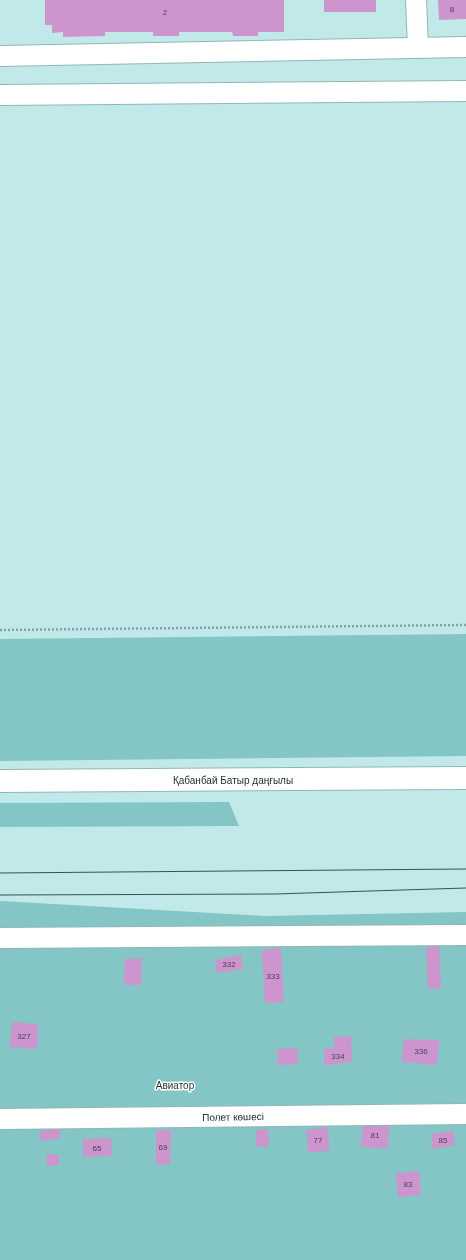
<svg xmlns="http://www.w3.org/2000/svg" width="466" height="1260" font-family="Helvetica,sans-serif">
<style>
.green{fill:#84c5c5}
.building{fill:#ce94cd}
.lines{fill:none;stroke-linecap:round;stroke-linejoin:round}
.minor-casing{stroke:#91b7b7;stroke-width:22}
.primary-casing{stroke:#91b7b7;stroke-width:24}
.path{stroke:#85a3a3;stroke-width:2.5;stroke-dasharray:2 2;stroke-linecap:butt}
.minor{stroke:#fff;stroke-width:20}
.primary{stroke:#fff;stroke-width:22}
.tram{stroke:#3c5050;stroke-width:1}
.labels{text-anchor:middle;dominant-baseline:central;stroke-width:3;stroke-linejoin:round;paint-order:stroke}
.number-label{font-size:8px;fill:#484554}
.street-label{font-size:10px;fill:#1c2b2b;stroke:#fff}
.park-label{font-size:10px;fill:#1d3131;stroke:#fff}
</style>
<rect width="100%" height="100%" fill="#c2e9e9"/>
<g class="green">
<path d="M466,634V756L0,761V639Z"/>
<path d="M229,802L239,826L0,827V803Z"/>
<path d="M0,901L266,916L466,912V1260H0Z"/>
</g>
<g class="building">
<path d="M45,0H284V32H258V36H233L232,32H179V36H153V32H105V36L63,37V32L52,33V25H45Z"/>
<rect x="324" y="0" width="52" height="12"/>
<path d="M438,0H466V19L439,20Z"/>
<path d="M439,945L441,988L428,989L426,947Z"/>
<path d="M281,948L284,1002L265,1003L262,950Z"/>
<path d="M241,955L243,969L217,973L215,960Z"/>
<path d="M142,958L141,985H124L125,959Z"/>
<path d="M12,1022L38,1024L37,1049L10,1047Z"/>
<path d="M351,1036L352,1062L324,1065V1049L334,1048V1037Z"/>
<path d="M404,1039L439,1040L437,1065L402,1062Z"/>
<path d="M297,1048L298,1064L278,1065L277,1049Z"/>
<path d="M363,1122L389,1124L388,1148L361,1147Z"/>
<path d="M328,1127L329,1151L308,1152L307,1130Z"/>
<path d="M60,1129V1138L41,1141L40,1131Z"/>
<path d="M268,1129L269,1146L256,1147V1130Z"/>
<path d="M156,1130H171L170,1165L156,1164Z"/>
<path d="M453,1131L455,1145L433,1149L431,1134Z"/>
<path d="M111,1138L112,1156L83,1157V1139Z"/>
<path d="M58,1154L59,1165L47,1166L46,1155Z"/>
<path d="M419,1171L421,1195L398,1197L396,1173Z"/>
</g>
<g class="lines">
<g class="minor-casing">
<g id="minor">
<path d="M416,0L418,47"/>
<path d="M0,56L466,47"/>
<path d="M0,95L466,91"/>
<path d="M0,938L466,935"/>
<path d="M0,1119L466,1114"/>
</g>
</g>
<g class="primary-casing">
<path id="primary" d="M0,781L466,778"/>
</g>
<path class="path" d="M0,630L466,625"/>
<use href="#minor" class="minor"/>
<use href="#primary" class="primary"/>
<g class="tram">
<path d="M0,873L466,869"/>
<path d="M0,895L275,894L466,888"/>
</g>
</g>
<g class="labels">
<g class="number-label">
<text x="452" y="9">8</text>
<text x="165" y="12">2</text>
<text x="229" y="964">332</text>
<text x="273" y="976">333</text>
<text x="24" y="1036">327</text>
<text x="421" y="1051">336</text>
<text x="338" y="1056">334</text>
<text x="375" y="1135">81</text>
<text x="318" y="1140">77</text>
<text x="443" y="1140">85</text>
<text x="163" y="1147">69</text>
<text x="97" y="1148">65</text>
<text x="408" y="1184">83</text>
</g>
<g class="street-label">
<text x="233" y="780">Қабанбай Батыр даңғылы</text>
<text transform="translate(233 1117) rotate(-1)">Полет көшесі</text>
</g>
<g class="park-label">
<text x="175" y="1085">Авиатор</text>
</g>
</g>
</svg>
